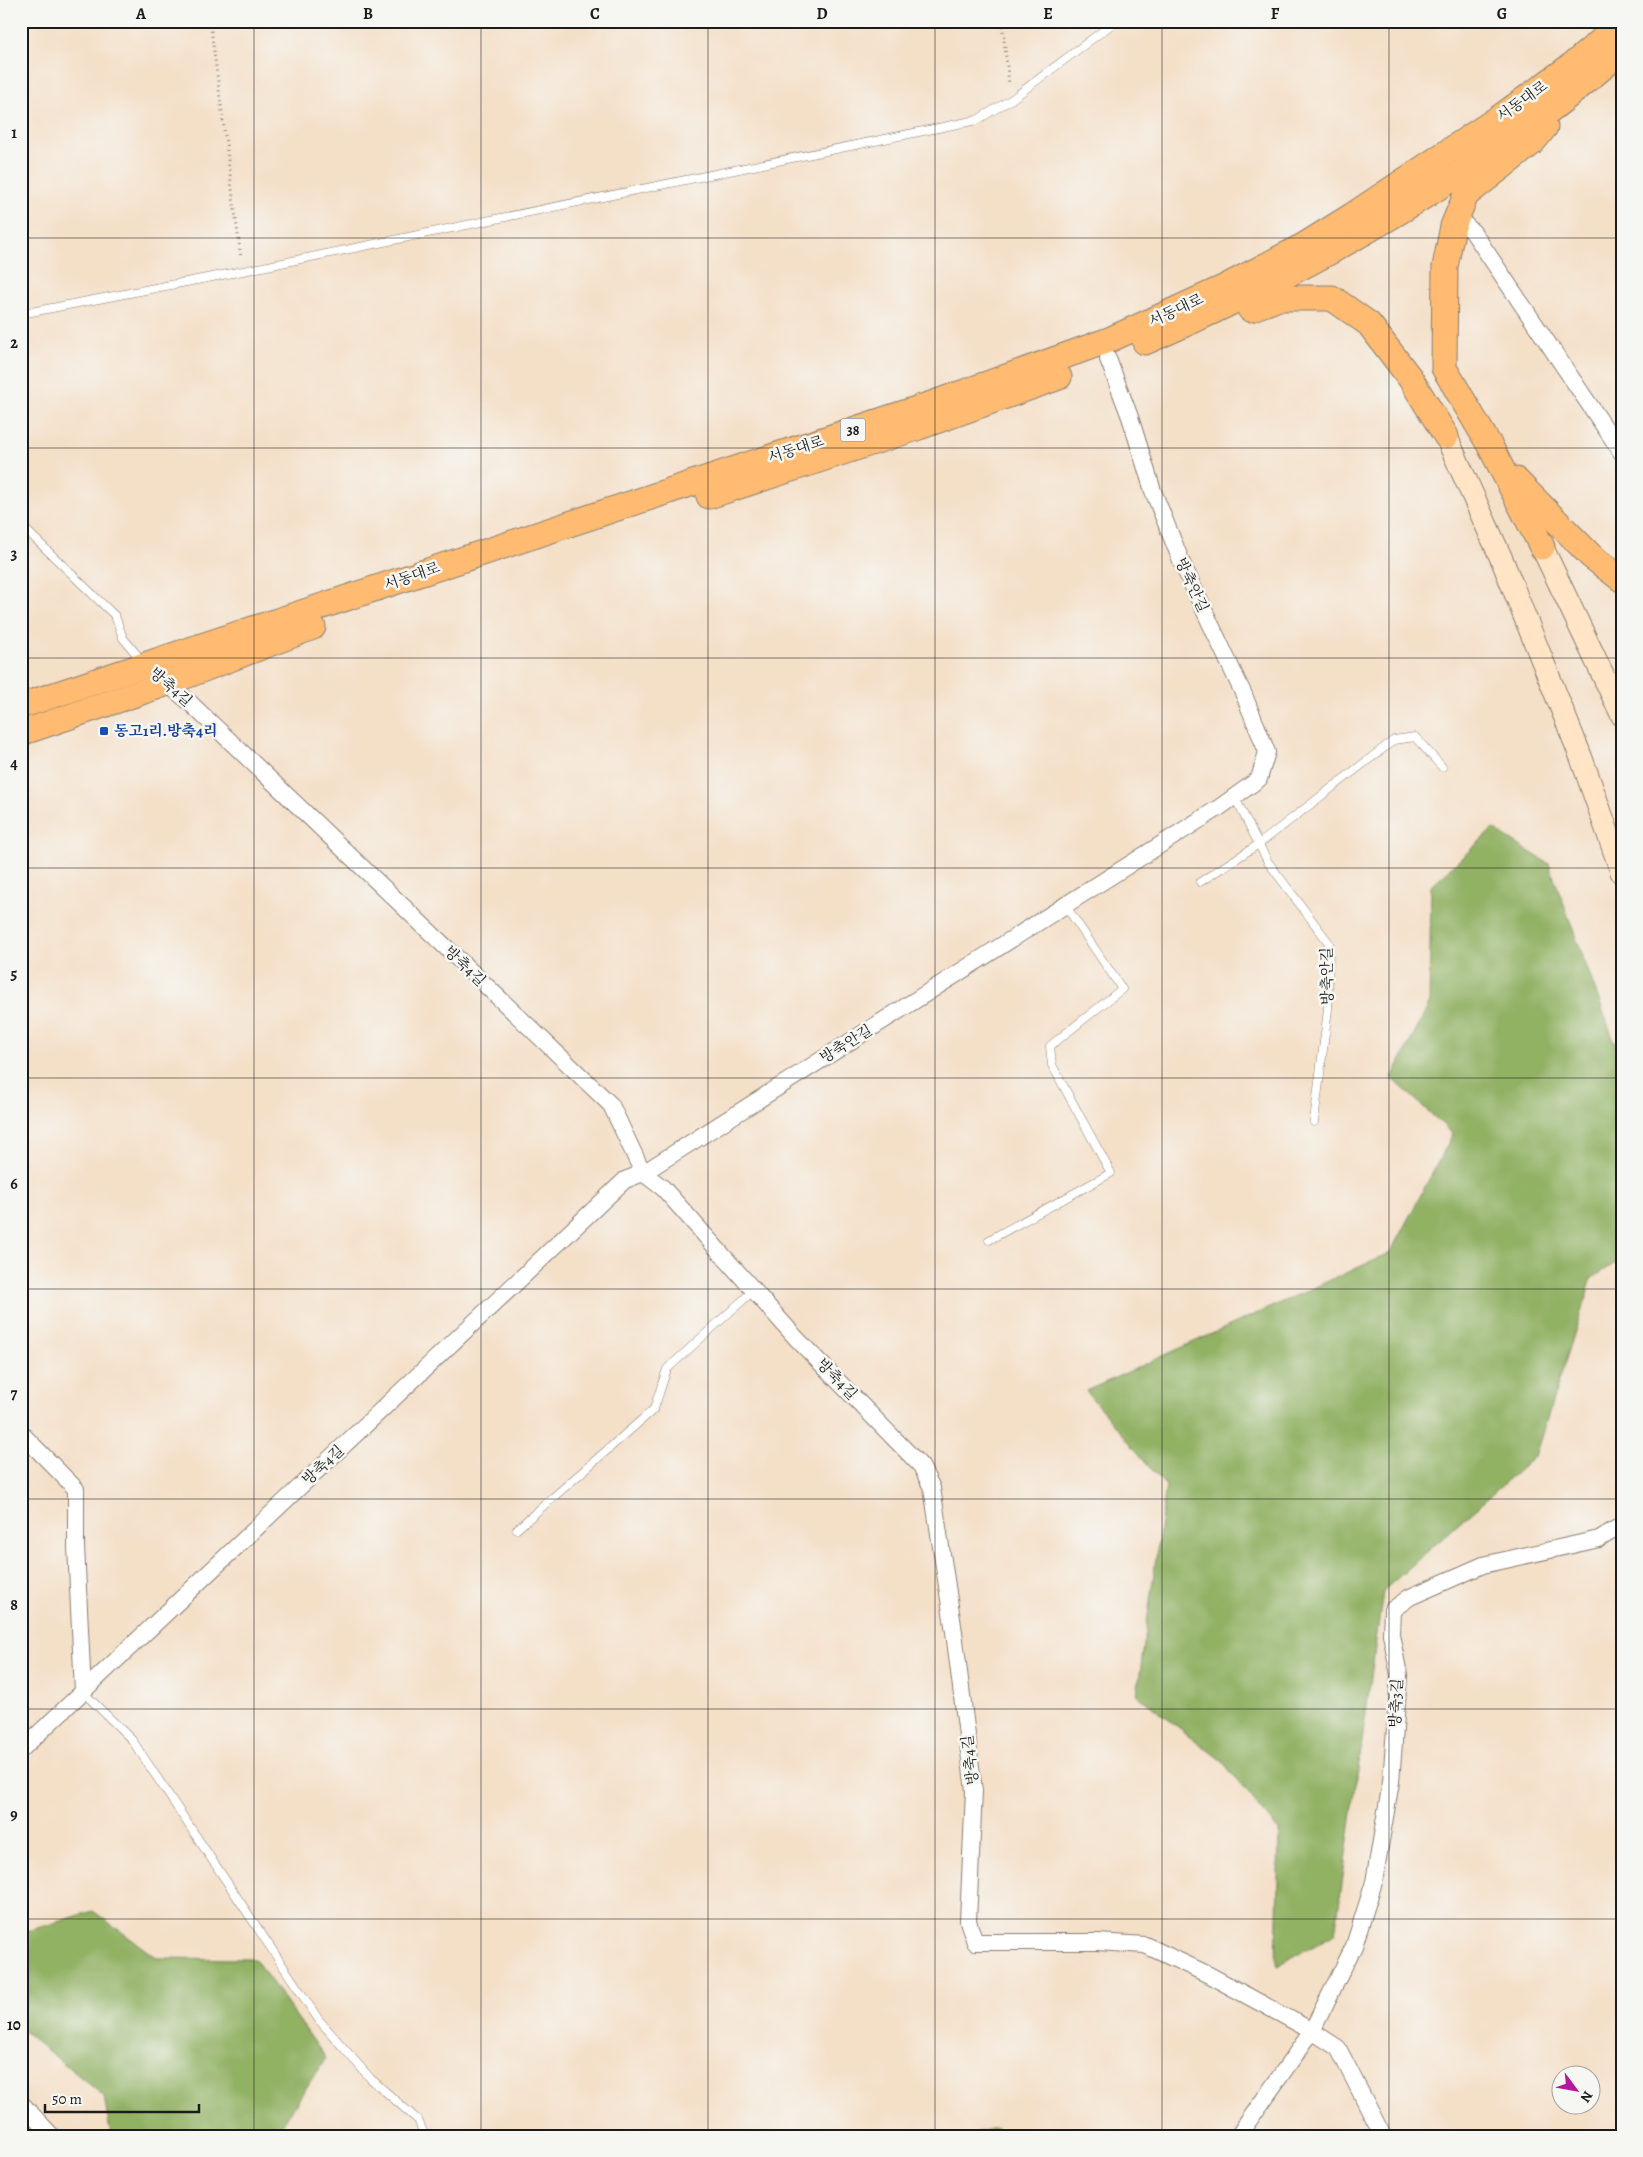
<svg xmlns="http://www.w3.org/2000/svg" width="1643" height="2157" font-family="Alegreya,'Noto Serif KR',serif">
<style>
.forest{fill:#91b164;stroke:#566640}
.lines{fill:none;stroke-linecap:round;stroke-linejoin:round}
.lane-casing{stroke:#887e72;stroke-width:9}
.street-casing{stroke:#887e72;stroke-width:18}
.secondary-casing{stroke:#887e72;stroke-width:24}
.primary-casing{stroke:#887e72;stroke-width:27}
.path{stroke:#887e72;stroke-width:3;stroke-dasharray:1 4;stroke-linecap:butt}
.lane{stroke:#fff;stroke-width:8}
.street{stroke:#fff;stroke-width:16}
.secondary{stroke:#ffe4c6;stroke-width:22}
.primary{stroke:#febb71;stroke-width:25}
.grid{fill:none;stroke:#1c1c1c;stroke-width:1;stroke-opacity:0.55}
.transit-dot{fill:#1a4fb4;stroke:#f6f6f2;stroke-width:2}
.labels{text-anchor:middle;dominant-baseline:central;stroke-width:5;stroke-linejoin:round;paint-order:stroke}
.shield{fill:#f6f6f2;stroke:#5d5d5c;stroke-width:1}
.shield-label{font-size:14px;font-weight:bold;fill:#1c1c1c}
.street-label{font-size:15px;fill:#1c1c1c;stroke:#f6f6f2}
.transit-label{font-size:15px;font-weight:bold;fill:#164399;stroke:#f6f6f2;text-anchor:start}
.neatline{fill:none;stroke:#1c1c1c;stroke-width:2}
.grid-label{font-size:16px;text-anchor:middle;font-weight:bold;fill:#1c1c1c}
</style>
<rect width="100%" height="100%" fill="#f6f6f2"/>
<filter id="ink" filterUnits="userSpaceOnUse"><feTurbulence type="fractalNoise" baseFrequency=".02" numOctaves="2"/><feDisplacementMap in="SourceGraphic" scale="10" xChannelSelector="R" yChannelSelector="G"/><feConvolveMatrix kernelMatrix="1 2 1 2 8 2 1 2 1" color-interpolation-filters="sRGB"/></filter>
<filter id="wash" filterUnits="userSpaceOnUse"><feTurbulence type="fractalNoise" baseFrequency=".0096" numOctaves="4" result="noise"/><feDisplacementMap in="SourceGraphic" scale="20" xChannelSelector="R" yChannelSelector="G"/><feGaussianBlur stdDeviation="1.12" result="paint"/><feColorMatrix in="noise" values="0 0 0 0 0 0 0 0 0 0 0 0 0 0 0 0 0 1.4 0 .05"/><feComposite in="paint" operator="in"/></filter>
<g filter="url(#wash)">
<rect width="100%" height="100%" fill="#f4dfc7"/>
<g class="forest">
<path d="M1493,829L1549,864L1622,1063V1259L1592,1278L1535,1456L1383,1591L1335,1934L1276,1966L1279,1831L1222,1761L1137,1695L1166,1486L1086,1391L1390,1253L1453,1134L1392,1078L1429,1004L1431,886Z"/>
<path d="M93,1911L157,1958L255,1959L326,2058L274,2136H111L104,2096L21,2029V1933Z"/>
<path d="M994,2128L1012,2136H977L975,2133Z"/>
</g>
</g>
<g filter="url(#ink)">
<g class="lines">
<g class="lane-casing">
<g id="lane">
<path d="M21,314L243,271L977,120L1012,99L1116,21"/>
<path d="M21,525L115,616L123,638L143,662"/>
<path d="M1234,796L1268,862L1329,943L1328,1009L1314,1122"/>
<path d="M1200,882L1259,844L1394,740L1415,737L1442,767"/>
<path d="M989,1240L1111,1173L1052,1065L1050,1046L1122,989L1065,905"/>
<path d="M517,1529L654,1409L667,1369L754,1290"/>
<path d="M83,1692L132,1740L319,2020L371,2079L418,2120L425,2136"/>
</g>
</g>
<g class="street-casing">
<g id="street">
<path d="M1457,217L1473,232L1622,453"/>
<path d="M161,679L187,700L611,1105L643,1173L663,1188L797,1339L921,1466L932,1488L954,1632L974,1791L968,1921L975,1942H1097L1145,1945L1209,1975L1312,2031L1354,1946L1374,1882L1391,1782L1399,1675L1391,1634L1392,1610L1410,1597L1483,1565L1599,1539L1622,1525"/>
<path d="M21,1433L76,1489V1546L83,1692"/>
<path d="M21,1750L625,1180L643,1173L1220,807L1259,779L1267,752L1244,695L1182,563L1153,491L1130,417L1108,359"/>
<path d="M21,2103L52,2136"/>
<path d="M1238,2136L1312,2031L1338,2048L1383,2136"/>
</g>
</g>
<g class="secondary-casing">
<g id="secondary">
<path d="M1446,436L1502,560L1581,757L1622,873"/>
<path d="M1542,547L1622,715"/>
</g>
</g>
<g class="primary-casing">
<g id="primary">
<path d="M1250,309L1279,298H1332L1369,324L1410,378L1446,436"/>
<path d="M1145,342C1286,281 1422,206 1546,113C1572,94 1597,72 1622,51"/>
<path d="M1516,480L1591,556L1621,579"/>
<path d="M709,496L919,427L1059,377"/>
<path d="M1542,547L1490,446L1444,368L1445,267L1453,226L1466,195L1532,143L1545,127"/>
<path d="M21,706L937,402L1109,340L1225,287L1303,246L1353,215L1503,115L1572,65L1622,23"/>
<path d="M21,733L165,684L313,627"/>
</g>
</g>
<g class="path">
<path d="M210,21L241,258"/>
<path d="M1002,21L1009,84"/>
</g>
<use href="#lane" class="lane"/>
<use href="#street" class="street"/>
<use href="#secondary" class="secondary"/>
<use href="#primary" class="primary"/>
</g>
</g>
<path class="grid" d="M254,21V2136M481,21V2136M708,21V2136M935,21V2136M1162,21V2136M1389,21V2136M21,238H1622M21,448H1622M21,658H1622M21,868H1622M21,1078H1622M21,1289H1622M21,1499H1622M21,1709H1622M21,1919H1622"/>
<rect class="transit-dot" x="99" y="726" width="10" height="10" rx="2.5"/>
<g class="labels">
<rect class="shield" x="840.5" y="418.5" width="25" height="23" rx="4"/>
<g class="shield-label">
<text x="853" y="430">38</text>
</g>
<g class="street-label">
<text transform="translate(1522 101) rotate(-36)">서동대로</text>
<text transform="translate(1176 310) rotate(-25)">서동대로</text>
<text transform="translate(796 449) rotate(-18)">서동대로</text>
<text transform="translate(412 576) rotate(-19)">서동대로</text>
<text transform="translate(1192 585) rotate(65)">방축안길</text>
<text transform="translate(171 687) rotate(41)">방축4길</text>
<text transform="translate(465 966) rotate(44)">방축4길</text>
<text transform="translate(1327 976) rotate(-91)">방축안길</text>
<text transform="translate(846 1044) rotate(-32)">방축안길</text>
<text transform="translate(837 1379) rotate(46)">방축4길</text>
<text transform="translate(323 1465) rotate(-43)">방축4길</text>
<text transform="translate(1396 1703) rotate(-87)">방축3길</text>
<text transform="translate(970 1760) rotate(-97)">방축4길</text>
</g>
<g class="transit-label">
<text x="114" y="731">동고1리.방축4리</text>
</g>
</g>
<rect width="1643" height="2157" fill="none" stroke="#f6f6f2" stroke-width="55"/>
<g transform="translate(1576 2090) rotate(122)"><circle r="24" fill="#f6f6f2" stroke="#9f9f9c"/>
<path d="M0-4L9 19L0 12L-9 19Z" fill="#b5179e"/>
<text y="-8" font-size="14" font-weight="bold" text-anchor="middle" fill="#1c1c1c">N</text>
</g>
<path d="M45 2104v8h154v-8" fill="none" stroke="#1c1c1c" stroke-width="2.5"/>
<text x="52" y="2104" font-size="15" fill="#1c1c1c" stroke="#f6f6f2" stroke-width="4" paint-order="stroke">50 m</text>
<rect x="28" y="28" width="1588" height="2102" class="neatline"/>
<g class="grid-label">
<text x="141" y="19">A</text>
<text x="368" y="19">B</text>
<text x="595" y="19">C</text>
<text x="822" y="19">D</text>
<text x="1048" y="19">E</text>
<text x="1275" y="19">F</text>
<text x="1502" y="19">G</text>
<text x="14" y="138">1</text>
<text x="14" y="348">2</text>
<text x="14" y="559">3</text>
<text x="14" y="769">4</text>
<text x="14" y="979">5</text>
<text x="14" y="1189">6</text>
<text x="14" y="1399">7</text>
<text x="14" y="1610">8</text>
<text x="14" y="1820">9</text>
<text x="14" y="2030">10</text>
</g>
</svg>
